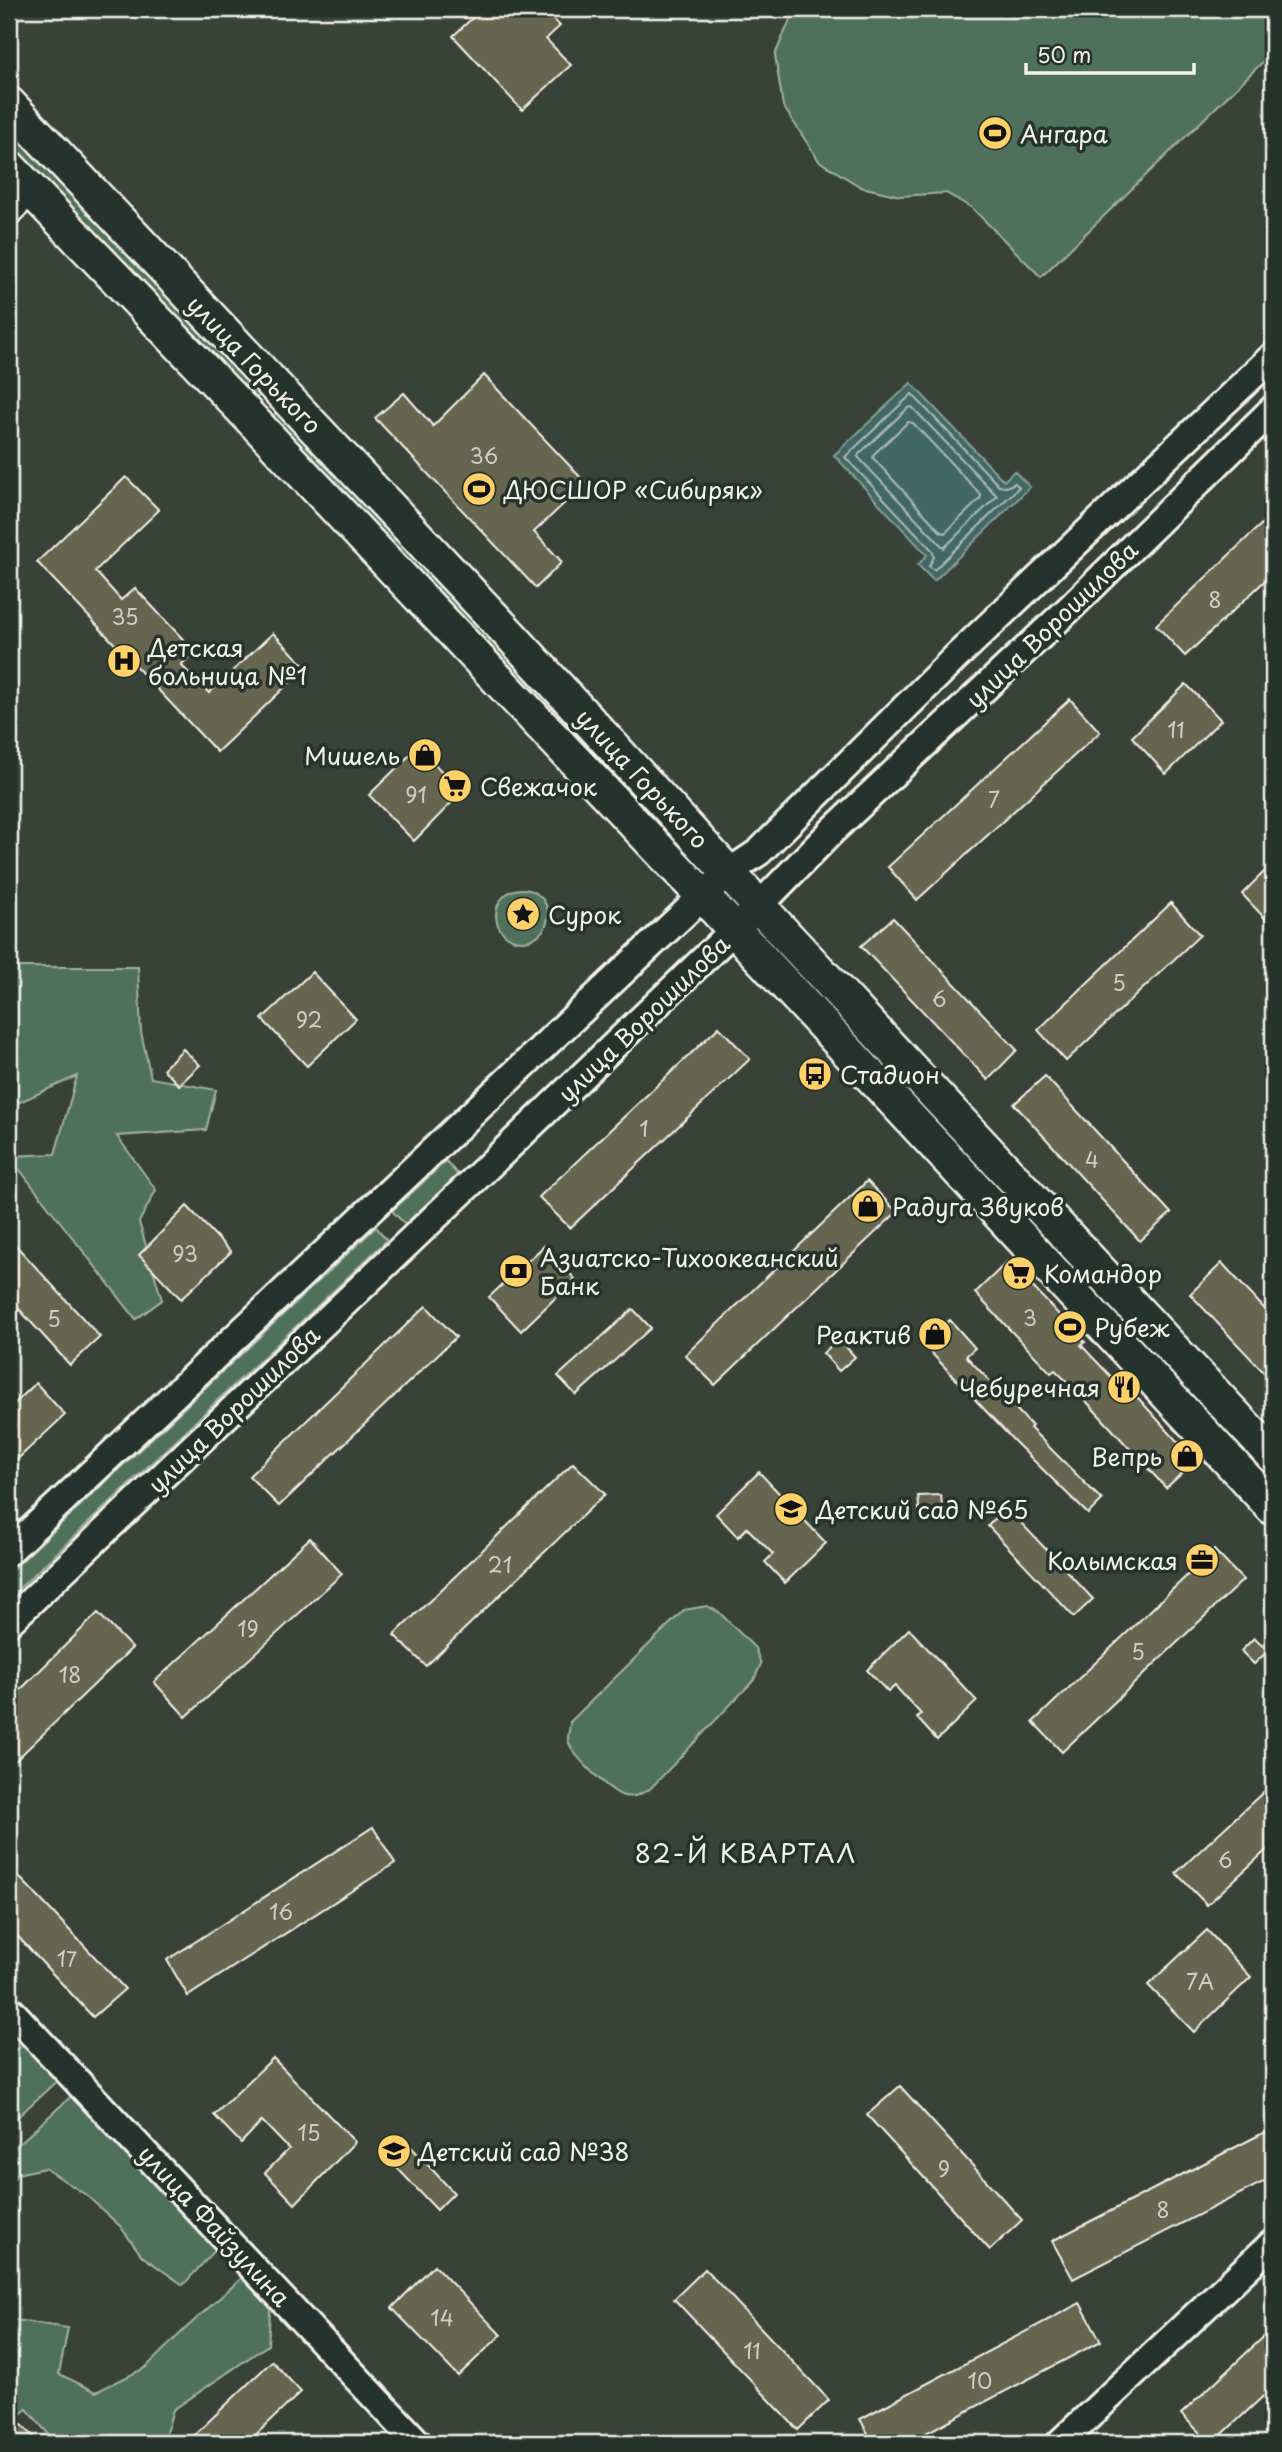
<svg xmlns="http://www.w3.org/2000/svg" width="1282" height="2452" font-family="'Playpen Sans',sans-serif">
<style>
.green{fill:#4f715c;stroke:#a2b1a2;stroke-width:2}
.water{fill:#426765;stroke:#899e99;stroke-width:2}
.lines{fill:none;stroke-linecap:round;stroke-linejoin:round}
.shore{stroke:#adbab4;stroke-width:2}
.building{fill:#666550;stroke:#f4f1e8;stroke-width:2}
.minor-casing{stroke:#f4f1e8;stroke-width:32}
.major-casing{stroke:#f4f1e8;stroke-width:38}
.minor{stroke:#26332d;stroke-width:26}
.major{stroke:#26332d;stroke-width:33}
.labels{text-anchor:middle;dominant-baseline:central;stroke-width:7;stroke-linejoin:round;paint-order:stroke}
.number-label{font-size:21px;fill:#d0cec2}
.poi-label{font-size:24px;fill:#f4f1e8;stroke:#26332d;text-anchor:start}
.street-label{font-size:24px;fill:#f4f1e8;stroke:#26332d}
.neighbourhood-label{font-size:26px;letter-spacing:2px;fill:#f4f1e8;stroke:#26332d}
</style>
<rect width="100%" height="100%" fill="#394238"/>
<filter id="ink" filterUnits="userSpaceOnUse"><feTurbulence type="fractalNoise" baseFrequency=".0143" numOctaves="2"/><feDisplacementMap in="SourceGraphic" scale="14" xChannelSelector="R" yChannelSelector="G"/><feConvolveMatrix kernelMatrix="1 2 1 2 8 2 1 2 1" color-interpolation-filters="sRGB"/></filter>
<g filter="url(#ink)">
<g class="green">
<path d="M786,9H1273V52L1041,277L972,208L946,193L900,196L861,187L819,161L783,106L775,55L792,15Z"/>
<path d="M9,123L264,391L250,405L9,152Z"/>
<path d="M281,408L544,693L519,684L267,422Z"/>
<circle cx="522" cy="915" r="26"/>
<path d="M9,967H138L141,1032L151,1078L216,1090L206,1130L117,1136L156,1190L139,1222L162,1300L136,1319L9,1156L55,1154L77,1076L13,1105L9,1100Z"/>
<path d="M446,1161L458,1175L405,1224L392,1211Z"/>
<path d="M376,1227L387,1240L9,1598V1573Z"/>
<path d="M1127,1317L1273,1471V1490L1118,1325Z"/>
<path d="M707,1606L719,1612L755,1648L761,1664L754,1680L650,1789C641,1794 634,1798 624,1796C610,1792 569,1753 568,1739C568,1734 570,1727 570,1722L684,1610Z"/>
<path d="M22,2046L62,2076L9,2125V2053Z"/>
<path d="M78,2090L222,2243L183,2285L142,2256L120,2226L86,2195L45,2168L17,2174L9,2186V2153Z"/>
<path d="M245,2275L271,2296L268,2345L173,2410L163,2443H56L27,2409L9,2423V2319L68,2328L59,2374L96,2392L145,2368L185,2329Z"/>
</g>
<path class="water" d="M911,383L1004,481L1014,471L1030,487L934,581L918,565L927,555L834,455Z"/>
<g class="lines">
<g class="shore">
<path d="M912,394L999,486L1006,487L1015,483L1019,487L934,570L929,566L934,557L932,550L845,457Z"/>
<path d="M912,407L997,496L944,548L858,457L859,454L908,408Z"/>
<path d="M908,422L913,423L981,495L980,499L945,533L941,532L873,458L874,454Z"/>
</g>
</g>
<g class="building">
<path d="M482,9H544L560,26L546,39L571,65L522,110L453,36Z"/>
<path d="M484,375L586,483L534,532L562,562L536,588L375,418L404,393L433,426Z"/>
<path d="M126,477L159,510L95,571L121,600L135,588L195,652L181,665L209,693L273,633L306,667L217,752L37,562Z"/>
<path d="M1273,513V573L1185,656L1156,625Z"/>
<path d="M1186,684L1221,720L1166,774L1132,737Z"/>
<path d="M1070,699L1100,732L917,900L888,867Z"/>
<path d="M418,747L462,792L414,841L369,795Z"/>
<path d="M1273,863V927L1242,894Z"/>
<path d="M1171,903L1200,935L1066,1061L1038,1030Z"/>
<path d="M893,918L1017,1050L988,1080L861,946Z"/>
<path d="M312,972L356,1019L307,1066L262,1019Z"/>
<path d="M719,1027L750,1059L570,1228L539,1197Z"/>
<path d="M183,1049L200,1065L179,1085L163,1069Z"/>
<path d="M1045,1076L1171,1213L1140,1241L1014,1104Z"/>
<path d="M867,1181L897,1212L715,1385L685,1355Z"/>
<path d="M187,1206L231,1252L181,1299L139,1255Z"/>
<path d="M9,1238L100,1337L70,1365L9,1298Z"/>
<path d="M544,1246L575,1279L521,1331L489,1297Z"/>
<path d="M1008,1261L1085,1342L1081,1345L1117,1383L1121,1379L1195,1461L1166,1488L1074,1388L1055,1370L1051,1373L975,1293Z"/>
<path d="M1222,1263L1273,1318V1382L1190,1294Z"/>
<path d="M426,1306L456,1337L279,1506L249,1476Z"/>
<path d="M633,1309L651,1328L576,1395L558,1376Z"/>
<path d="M950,1320L975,1348L966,1356L1032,1426L1030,1428L1102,1500L1088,1514L1015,1442L923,1344Z"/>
<path d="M839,1339L855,1357L839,1371L823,1353Z"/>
<path d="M36,1383L65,1415L9,1467V1409Z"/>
<path d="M573,1463L605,1494L426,1666L394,1635Z"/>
<path d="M759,1472L826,1543L785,1583L765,1562L773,1554L747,1528L738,1537L716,1514Z"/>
<path d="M941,1495L943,1518L920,1520L918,1496Z"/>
<path d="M1006,1507L1093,1599L1074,1617L988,1526Z"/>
<path d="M310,1538L342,1574L186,1717L154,1682Z"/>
<path d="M1214,1550L1243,1580L1062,1752L1033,1722Z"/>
<path d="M98,1613L132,1648L9,1767V1701Z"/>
<path d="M909,1629L977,1701L937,1740L917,1718L921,1714L895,1686L888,1692L867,1670Z"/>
<path d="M1254,1638L1268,1651L1254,1664L1241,1651Z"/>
<path d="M1273,1783V1844L1207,1905L1176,1873Z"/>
<path d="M373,1827L395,1863L188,1996L167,1960Z"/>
<path d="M9,1866L125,1989L93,2017L9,1927Z"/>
<path d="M1207,1930L1251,1977L1194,2032L1148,1985Z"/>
<path d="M273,2058L355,2142L295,2204L265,2173L289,2149L262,2121L241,2143L214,2115Z"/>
<path d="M900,2086L1022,2220L990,2250L867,2115Z"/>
<path d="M1273,2128V2177L1073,2279L1052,2241Z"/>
<path d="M401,2136L454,2193L437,2210L383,2153Z"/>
<path d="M434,2265L501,2335L458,2376L392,2308Z"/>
<path d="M705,2269L829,2400L798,2430L674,2299Z"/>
<path d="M1080,2303L1101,2341L907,2443H873L860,2419Z"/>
<path d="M1273,2328V2387L1213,2443H1210L1181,2414Z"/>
<path d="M272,2361L301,2392L247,2443H186Z"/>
<path d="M20,2423L40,2443H9V2433Z"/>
</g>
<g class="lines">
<g class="minor-casing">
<g id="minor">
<path d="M9,211L31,190"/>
<path d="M9,1551L710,889L729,872L759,852L957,656L1273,356"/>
<path d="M9,1622L475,1179L759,906L832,831L1069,609L1273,409"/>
<path d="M9,2009L418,2443"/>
<path d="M1060,2443L1273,2243"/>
</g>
</g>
<g class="major-casing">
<g id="major">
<path d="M9,104L513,638L780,929L1273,1456"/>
<path d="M9,167L238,405L703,896L1273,1508"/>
</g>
</g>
<use href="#minor" class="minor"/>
<use href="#major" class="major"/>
</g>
</g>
<defs>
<g id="stadium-disc" transform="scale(1.75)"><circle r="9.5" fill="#ffd166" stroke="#26332d"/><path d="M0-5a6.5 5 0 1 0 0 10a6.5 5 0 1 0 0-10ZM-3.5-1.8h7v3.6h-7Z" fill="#111"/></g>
<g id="hospital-disc" transform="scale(1.75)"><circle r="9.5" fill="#ffd166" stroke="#26332d"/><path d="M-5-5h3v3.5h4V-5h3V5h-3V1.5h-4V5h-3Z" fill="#111"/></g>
<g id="shop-disc" transform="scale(1.75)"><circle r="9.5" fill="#ffd166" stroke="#26332d"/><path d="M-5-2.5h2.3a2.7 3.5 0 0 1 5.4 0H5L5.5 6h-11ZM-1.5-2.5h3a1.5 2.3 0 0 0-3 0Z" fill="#111"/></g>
<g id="supermarket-disc" transform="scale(1.75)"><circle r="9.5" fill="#ffd166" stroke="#26332d"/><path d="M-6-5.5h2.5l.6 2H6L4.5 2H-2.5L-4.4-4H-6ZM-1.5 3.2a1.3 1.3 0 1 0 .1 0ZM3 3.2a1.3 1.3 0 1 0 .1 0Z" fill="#111"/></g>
<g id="sight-disc" transform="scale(1.75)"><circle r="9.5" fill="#ffd166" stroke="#26332d"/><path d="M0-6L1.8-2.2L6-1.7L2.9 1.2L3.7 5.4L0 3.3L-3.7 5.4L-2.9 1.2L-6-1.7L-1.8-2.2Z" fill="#111"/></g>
<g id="bus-disc" transform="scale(1.75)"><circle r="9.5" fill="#ffd166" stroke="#26332d"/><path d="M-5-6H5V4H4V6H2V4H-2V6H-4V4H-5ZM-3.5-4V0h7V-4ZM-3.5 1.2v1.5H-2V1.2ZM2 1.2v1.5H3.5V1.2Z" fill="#111"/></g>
<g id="bank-disc" transform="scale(1.75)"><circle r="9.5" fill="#ffd166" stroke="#26332d"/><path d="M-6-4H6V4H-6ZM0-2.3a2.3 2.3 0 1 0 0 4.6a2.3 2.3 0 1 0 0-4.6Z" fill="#111"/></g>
<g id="restaurant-disc" transform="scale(1.75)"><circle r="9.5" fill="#ffd166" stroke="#26332d"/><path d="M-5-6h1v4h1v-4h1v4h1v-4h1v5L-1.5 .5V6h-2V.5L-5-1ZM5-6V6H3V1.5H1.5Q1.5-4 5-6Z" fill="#111"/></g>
<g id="school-disc" transform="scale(1.75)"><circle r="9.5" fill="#ffd166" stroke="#26332d"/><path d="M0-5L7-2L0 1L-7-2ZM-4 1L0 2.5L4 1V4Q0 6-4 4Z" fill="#111"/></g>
<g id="office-disc" transform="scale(1.75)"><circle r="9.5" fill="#ffd166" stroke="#26332d"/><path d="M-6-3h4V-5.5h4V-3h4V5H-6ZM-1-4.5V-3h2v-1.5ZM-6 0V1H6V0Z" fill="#111"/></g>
</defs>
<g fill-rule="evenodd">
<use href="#stadium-disc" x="995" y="133"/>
<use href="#stadium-disc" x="479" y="489"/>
<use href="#hospital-disc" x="124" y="661"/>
<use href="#shop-disc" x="425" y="755"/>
<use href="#supermarket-disc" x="455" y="786"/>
<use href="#sight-disc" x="523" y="914"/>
<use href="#bus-disc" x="815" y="1074"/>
<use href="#shop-disc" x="868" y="1206"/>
<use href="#bank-disc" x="516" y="1271"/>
<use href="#supermarket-disc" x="1019" y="1273"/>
<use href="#stadium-disc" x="1070" y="1327"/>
<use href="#shop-disc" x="935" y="1334"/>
<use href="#restaurant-disc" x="1124" y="1387"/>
<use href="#shop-disc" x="1187" y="1456"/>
<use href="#school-disc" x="791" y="1509"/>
<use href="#office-disc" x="1202" y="1560"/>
<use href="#school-disc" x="394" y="2151"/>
</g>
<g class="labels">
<g class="number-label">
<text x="484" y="455">36</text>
<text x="1215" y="599">8</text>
<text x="125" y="616">35</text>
<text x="1176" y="729">11</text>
<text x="416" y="794">91</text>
<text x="994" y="799">7</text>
<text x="1119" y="982">5</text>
<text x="939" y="998">6</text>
<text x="309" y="1019">92</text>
<text x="644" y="1128">1</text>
<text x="1092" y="1159">4</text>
<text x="185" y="1253">93</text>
<text x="1030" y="1317">3</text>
<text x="54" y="1318">5</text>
<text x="500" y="1564">21</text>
<text x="248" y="1628">19</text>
<text x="1138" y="1651">5</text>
<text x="70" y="1674">18</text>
<text x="1225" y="1859">6</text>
<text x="281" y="1911">16</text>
<text x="67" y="1958">17</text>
<text x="1200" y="1981">7А</text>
<text x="309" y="2132">15</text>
<text x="944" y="2168">9</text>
<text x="1163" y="2209">8</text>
<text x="442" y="2317">14</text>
<text x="752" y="2350">11</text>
<text x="980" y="2380">10</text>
</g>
<g class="poi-label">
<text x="1020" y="133">Ангара</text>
<text x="504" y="489">ДЮСШОР «Сибиряк»</text>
<text x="148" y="647">Детская<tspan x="148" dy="28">больница №1</tspan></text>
<text x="400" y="755" text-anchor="end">Мишель</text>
<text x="480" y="786">Свежачок</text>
<text x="548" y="914">Сурок</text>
<text x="840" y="1074">Стадион</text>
<text x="892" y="1206">Радуга Звуков</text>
<text x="540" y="1257">Азиатско-Тихоокеанский<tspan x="540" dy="28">Банк</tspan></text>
<text x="1044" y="1273">Командор</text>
<text x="1094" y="1327">Рубеж</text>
<text x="911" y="1334" text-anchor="end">Реактив</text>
<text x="1100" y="1387" text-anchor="end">Чебуречная</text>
<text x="1162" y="1456" text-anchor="end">Вепрь</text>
<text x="816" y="1509">Детский сад №65</text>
<text x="1178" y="1560" text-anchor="end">Колымская</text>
<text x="418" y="2151">Детский сад №38</text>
</g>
<g class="street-label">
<text transform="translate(255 364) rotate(46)">улица Горького</text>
<text transform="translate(1051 624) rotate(-44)">улица Ворошилова</text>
<text transform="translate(643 778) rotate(47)">улица Горького</text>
<text transform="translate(643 1018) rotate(-44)">улица Ворошилова</text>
<text transform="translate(233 1409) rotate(-44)">улица Ворошилова</text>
<text transform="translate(215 2225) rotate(47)">улица Файзулина</text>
</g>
<g class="neighbourhood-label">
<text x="746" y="1852">82-Й КВАРТАЛ</text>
</g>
</g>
<rect width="1282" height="2452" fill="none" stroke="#26332d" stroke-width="35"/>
<rect x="18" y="18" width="1247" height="2417" fill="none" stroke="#f4f1e8" stroke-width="2.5" filter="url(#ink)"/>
<path d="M1026 63v10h168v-10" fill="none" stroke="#f4f1e8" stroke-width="3.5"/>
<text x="1037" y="63" font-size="21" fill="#f4f1e8" stroke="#26332d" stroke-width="5" paint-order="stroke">50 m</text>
</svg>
